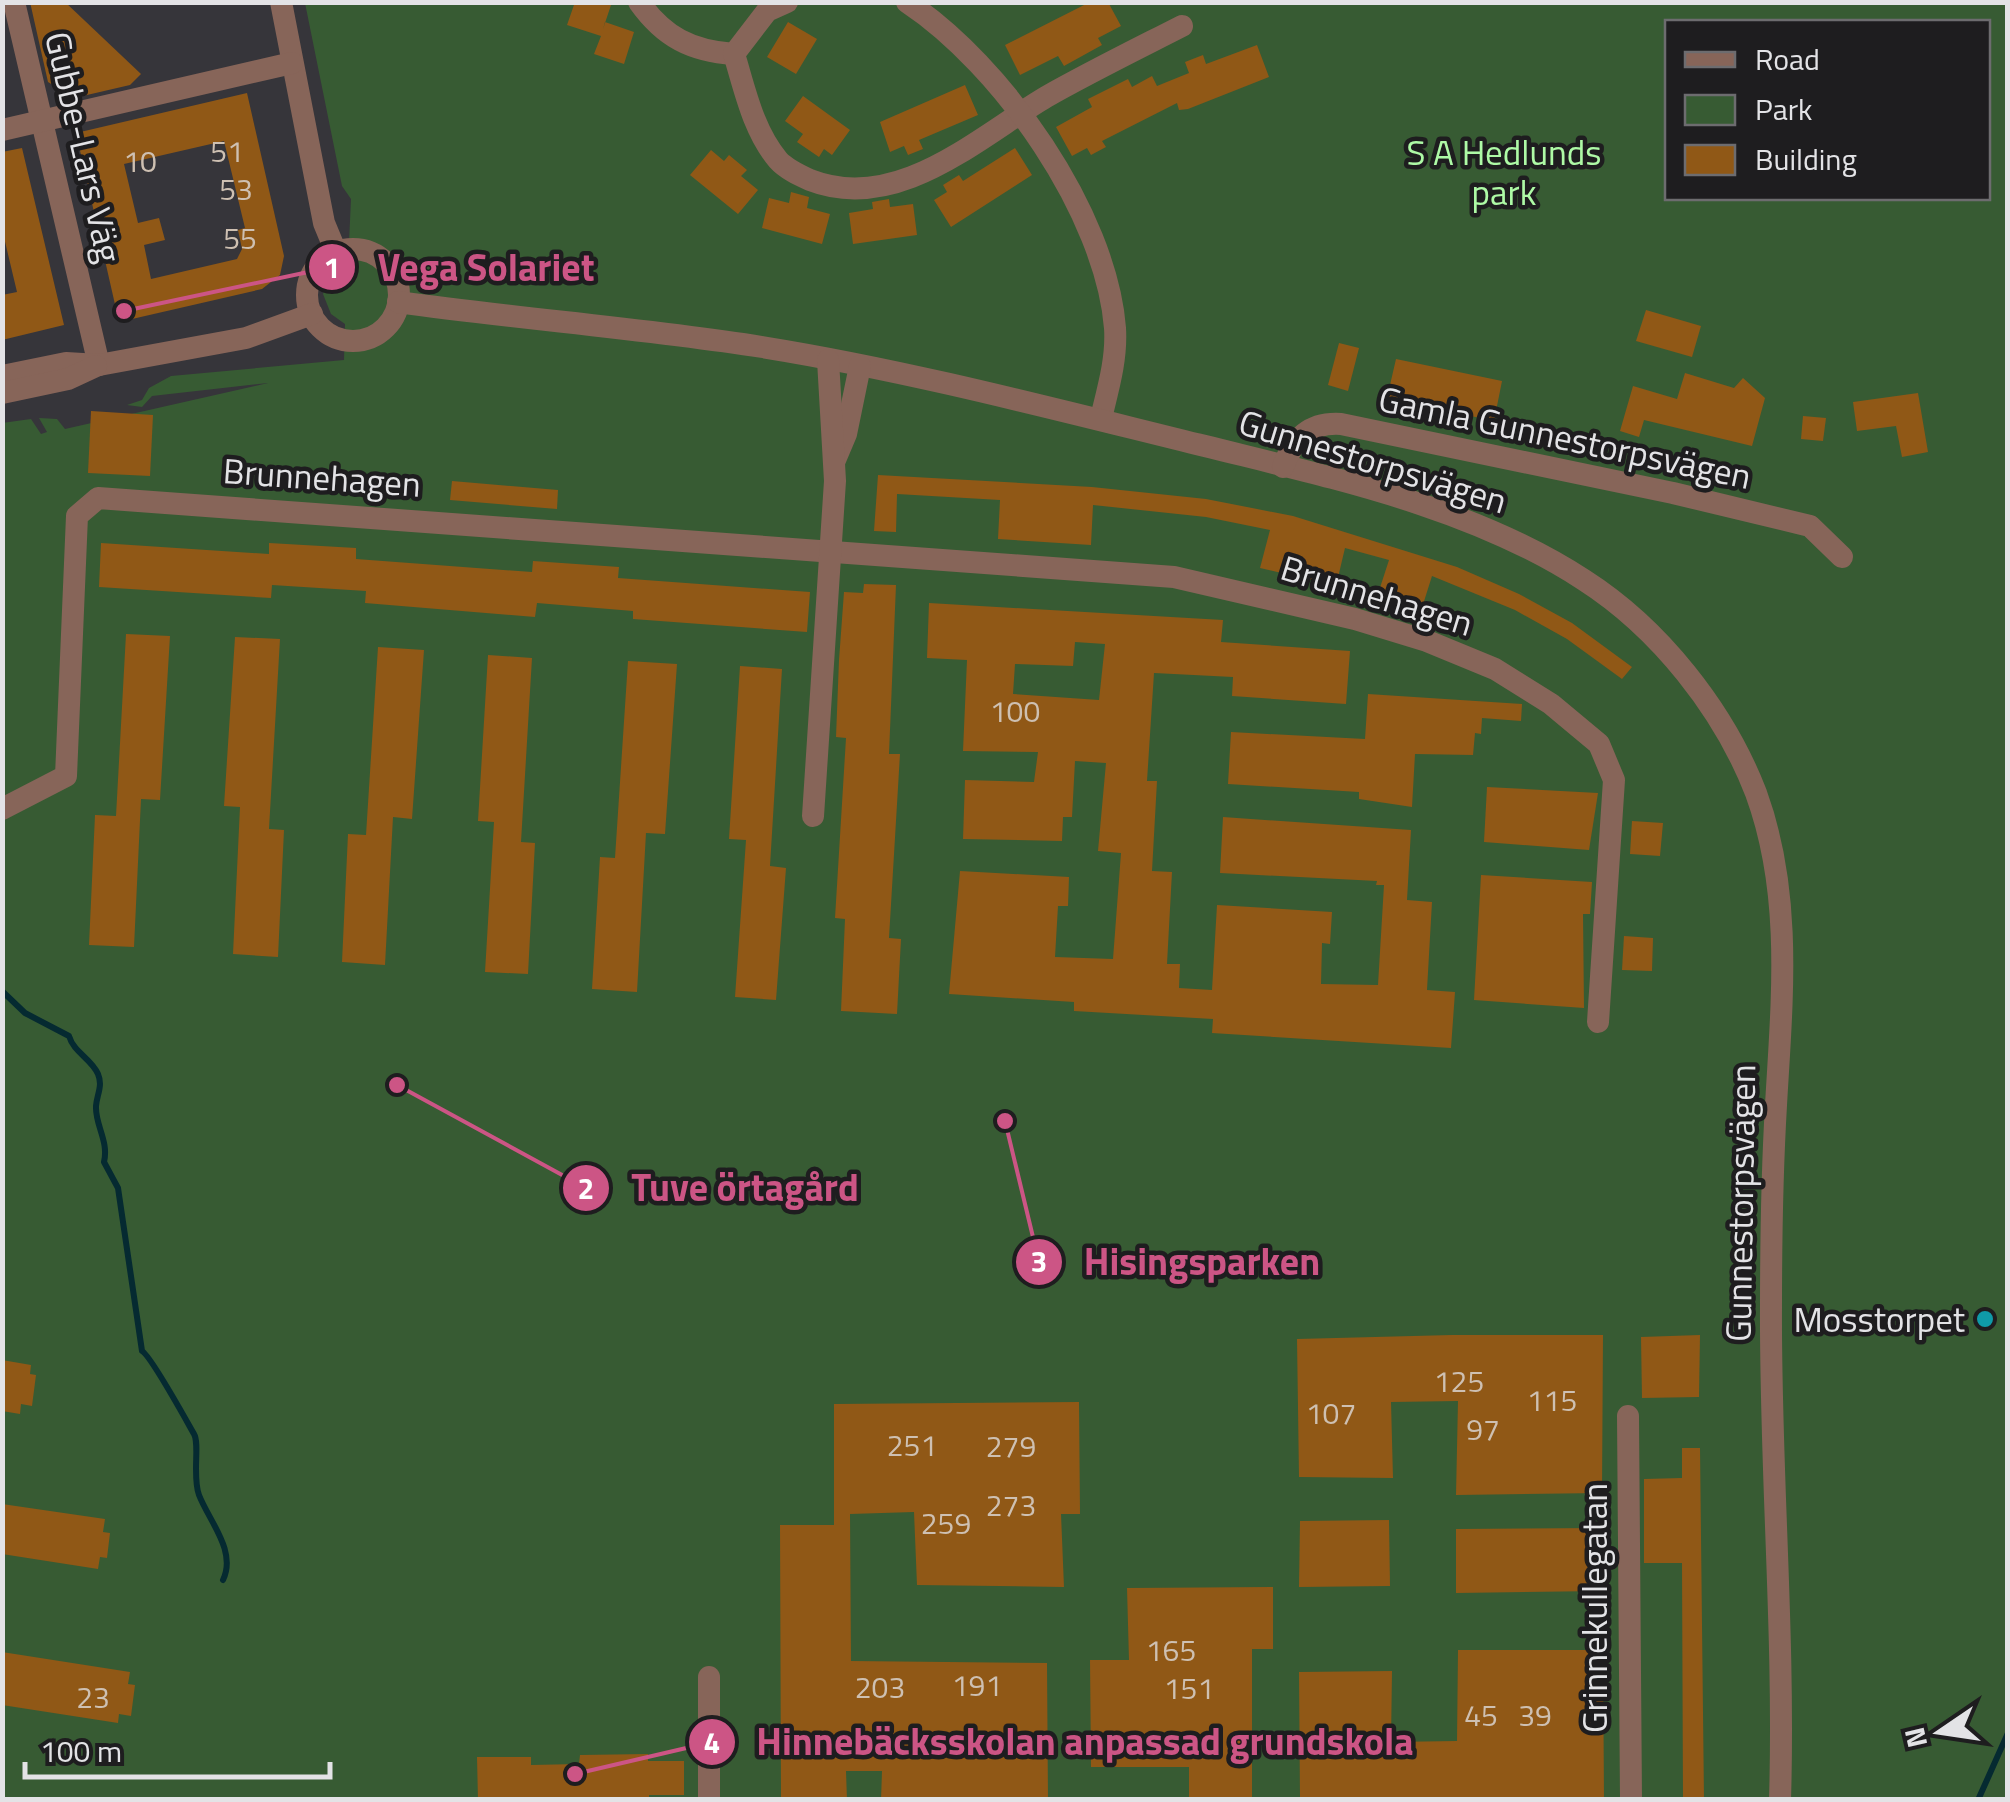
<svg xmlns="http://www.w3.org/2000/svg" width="2010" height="1802" font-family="'Titillium Web',sans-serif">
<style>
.green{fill:#375b33;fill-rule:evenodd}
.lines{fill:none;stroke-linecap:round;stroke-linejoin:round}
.stream{stroke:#052a31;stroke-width:6}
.building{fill:#905816;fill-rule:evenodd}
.street{stroke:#876559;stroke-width:22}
.culture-dot{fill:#0f9aa8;stroke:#1e1d1f;stroke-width:4}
.labels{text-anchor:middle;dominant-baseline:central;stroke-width:9;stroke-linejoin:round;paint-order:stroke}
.number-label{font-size:30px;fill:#cec0b2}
.street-label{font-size:35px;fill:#e3e3e6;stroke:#1e1d1f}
.park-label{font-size:35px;fill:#aefaa6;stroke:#1e1d1f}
.poi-label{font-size:35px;fill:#e3e3e6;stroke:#1e1d1f;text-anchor:end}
.leader{fill:none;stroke:#cc5585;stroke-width:4}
.callout-dot{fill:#cc5585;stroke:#1e1d1f;stroke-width:4}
.mark-label{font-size:30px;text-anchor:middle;font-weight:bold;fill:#fff}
.callout-label{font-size:38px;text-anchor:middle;font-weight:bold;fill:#cc5585;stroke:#1e1d1f;stroke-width:9;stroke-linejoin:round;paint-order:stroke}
</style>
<rect width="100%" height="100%" fill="#36353a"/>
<path class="green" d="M305,3H2007V1799H3L2,423L31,419L41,434L47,432L39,418L57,419L65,429L268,383L152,396L142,407L127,405L142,400L149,388L171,376L344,360L345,324L331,314L323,294L330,276L348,265L351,199L342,186ZM1668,22H1988V198H1668Z"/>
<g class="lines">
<g class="stream">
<path d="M2,991L25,1013L69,1036C74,1053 91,1058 98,1074C103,1086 97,1094 96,1106C95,1125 109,1141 104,1162L118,1188L142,1351C151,1356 186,1420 194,1434C200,1444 192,1477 199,1495C209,1521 237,1551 223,1580"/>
<path d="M1978,1800L2008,1733"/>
</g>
</g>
<g class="building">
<path d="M30,2H65L141,74L130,85L74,98L48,82Z"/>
<path d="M575,2H612L603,29L605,22L634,32L624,64L594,54L601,36L567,25Z"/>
<path d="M1090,2H1108L1121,26L1098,38L1102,45L1064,66L1058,56L1020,75L1005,45Z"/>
<path d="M788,22L817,39L796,74L767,57Z"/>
<path d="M1257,45L1269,77L1188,109L1179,110L1177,103L1102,141L1106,147L1091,155L1087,148L1072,156L1056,127L1092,107L1088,99L1128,79L1132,87L1152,76L1157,86L1189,73L1185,62L1203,55L1206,64Z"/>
<path d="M965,85L978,115L919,140L923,149L908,155L904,146L890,152L880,122Z"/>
<path d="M247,93L284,256L280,275L262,289L119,322L76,133ZM224,141L245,228L238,230L242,249L237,259L151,279L144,245L165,240L159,218L138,223L124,164Z"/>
<path d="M803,96L850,130L832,155L824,149L819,157L797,142L803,134L785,121Z"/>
<path d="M22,148L64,325L2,340V295L17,292L2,229V152Z"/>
<path d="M1015,148L1032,175L951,227L934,200L947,192L943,185L959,175L963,181Z"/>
<path d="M711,150L724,161L729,155L747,170L741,176L758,190L738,214L690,175Z"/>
<path d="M791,192L809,197L807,208L830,214L822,244L762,228L769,198L789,203Z"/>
<path d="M889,199L890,207L913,204L917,235L853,244L849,213L873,209L872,202Z"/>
<path d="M1646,310L1701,326L1692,357L1636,341Z"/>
<path d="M1339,343L1359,348L1348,391L1328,385Z"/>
<path d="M1396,359L1502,381L1494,421L1387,398Z"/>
<path d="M1685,373L1734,388L1743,378L1765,398L1752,446L1644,420L1639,437L1620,431L1633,386L1677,399Z"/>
<path d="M1918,393L1928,452L1902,457L1896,426L1857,431L1853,402Z"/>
<path d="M91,411L153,415L150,476L88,473Z"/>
<path d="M1803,416L1826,418L1823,441L1801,439Z"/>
<path d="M878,475L1092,487L1206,499L1293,516L1457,567L1519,594L1572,623L1632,667L1622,679L1567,639L1515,610L1432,576L1420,614L1376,600L1389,560L1345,548L1336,586L1260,568L1270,530L1206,517L1093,505L1091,545L998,539L1000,500L897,494L896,532L874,531Z"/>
<path d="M452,481L558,490L557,509L450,500Z"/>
<path d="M101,543L269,554V543L356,548V559L532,572L533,561L619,567L618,578L810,592L807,632L633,619V611L537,603L535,617L365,603L366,591L272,585L271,598L99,587Z"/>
<path d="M864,584L896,585L889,754H900L889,938L901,939L897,1014L841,1011L845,919L835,918L846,738L836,737L839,660L844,592L863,593Z"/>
<path d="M929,603L1223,620L1221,642L1350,651L1346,704L1232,696L1233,677L1154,673L1147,781H1157L1152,871L1172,872L1167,964H1180L1179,988L1212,990L1217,905L1332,912L1330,944L1322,943L1321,984L1378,985L1384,885H1376L1377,881L1220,873L1223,817L1411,830L1407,900L1432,902L1427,990L1455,992L1451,1048L1212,1033L1213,1019L1074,1011V1002L949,994L960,871L1069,877L1068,906H1058L1055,957L1113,959L1121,853L1098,851L1106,763L1075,761L1072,817H1063L1062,841L963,839L965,780L1034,782L1038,752L963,751L967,660L927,658ZM1075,642L1105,644L1099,700L1013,694L1015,664L1073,666Z"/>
<path d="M126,634L170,636L160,800L141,799L134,947L89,945L95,815L116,816Z"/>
<path d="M235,637L280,639L269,829L284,830L278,957L233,954L240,807L224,806Z"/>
<path d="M378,647L424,650L412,819L393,817L385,965L342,962L348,834L366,835Z"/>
<path d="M488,655L532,658L521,842L535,843L528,974L485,972L494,822L478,821Z"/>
<path d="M628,661L677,664L665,834L646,833L637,992L592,989L600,857L615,858Z"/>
<path d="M740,666L782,669L770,866L786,868L776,1000L735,997L746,840L729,839Z"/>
<path d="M1368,694L1522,704L1521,721L1482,718L1481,734L1475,733L1473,755L1415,754L1412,807L1359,799V792L1228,784L1231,732L1365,739Z"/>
<path d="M1487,787L1598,793L1589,850L1484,842Z"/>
<path d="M1632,821L1663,823L1660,856L1630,854Z"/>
<path d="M1481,875L1592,882L1590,914H1583L1584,1008L1474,1000Z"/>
<path d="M1624,936L1653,938L1652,971L1622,970Z"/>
<path d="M1452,1335H1603L1602,1493L1456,1495L1458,1401L1391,1402L1393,1478L1299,1477L1297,1339Z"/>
<path d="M1700,1335L1699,1397L1642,1398L1641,1337Z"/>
<path d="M2,1360L31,1365L30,1374L36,1375L32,1406L21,1404L20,1414L2,1411Z"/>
<path d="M1079,1402L1080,1514H1061L1064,1587L917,1585L914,1512L850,1514L851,1661L1047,1663L1048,1800H881L882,1771H846L847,1800H781L780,1525H834V1404Z"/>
<path d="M1682,1448H1700L1704,1800H1683L1682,1563H1644V1479L1682,1478Z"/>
<path d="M2,1504L105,1519L103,1532L110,1533L107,1558L100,1557L98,1569L2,1554Z"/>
<path d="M1389,1520L1390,1586L1299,1587L1300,1521Z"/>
<path d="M1601,1528L1602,1591L1456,1593V1529Z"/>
<path d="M1273,1587V1649H1252V1800H1189V1767H1091L1090,1660H1129L1127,1588Z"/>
<path d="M1458,1650H1603L1604,1800H1300L1299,1672L1392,1671L1391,1742L1457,1741Z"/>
<path d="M2,1652L130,1672L128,1684L135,1685L131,1716L119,1714L118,1723L2,1705Z"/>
<path d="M648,1754V1761H684V1795H649V1800H478L477,1757H531V1765L579,1764L580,1755Z"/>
</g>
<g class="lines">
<g class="street">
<path d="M14,2L99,365"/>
<path d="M281,2L324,223L336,252"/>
<path d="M639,2C664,37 691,51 734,54"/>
<path d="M787,2L767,11L734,54C745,90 753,130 778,160C786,169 799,175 810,180C897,214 977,138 1046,97C1090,72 1137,49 1182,26"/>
<path d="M907,2C1002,65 1106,213 1115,328C1117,359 1108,389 1101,418"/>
<path d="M2,130L292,63"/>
<circle cx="353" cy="295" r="46"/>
<path d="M398,302C519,319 641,328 762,347C911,371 1058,410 1205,446C1333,478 1472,507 1584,580C1659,628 1724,710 1756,793C1793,894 1782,1000 1776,1105C1772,1173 1771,1240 1771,1307C1770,1471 1785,1635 1780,1800"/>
<path d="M2,376L66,363L99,365L246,338L312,314"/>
<path d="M2,393L68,379L96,366"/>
<path d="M835,460L846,434L860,366"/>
<path d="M1283,467C1294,438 1309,422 1341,424L1673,493L1810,526L1842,557"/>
<path d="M2,809L66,776L77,516L98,498L1174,577L1355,619L1427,641L1495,669L1551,704L1599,744L1614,780L1598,1022"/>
<path d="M813,816L835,481L828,360"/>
<path d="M1628,1416L1631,1800"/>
<path d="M709,1800V1677"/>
</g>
</g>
<circle class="culture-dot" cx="1985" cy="1319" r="10"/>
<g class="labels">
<g class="number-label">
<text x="227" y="151">51</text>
<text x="140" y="161">10</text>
<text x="236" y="189">53</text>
<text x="240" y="238">55</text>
<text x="1015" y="711">100</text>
<text x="1459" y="1381">125</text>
<text x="1552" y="1400">115</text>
<text x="1331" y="1413">107</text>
<text x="1483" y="1429">97</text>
<text x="912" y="1445">251</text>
<text x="1011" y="1446">279</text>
<text x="1011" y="1505">273</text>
<text x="946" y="1523">259</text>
<text x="1171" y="1650">165</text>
<text x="977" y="1685">191</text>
<text x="880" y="1687">203</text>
<text x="1189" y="1688">151</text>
<text x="93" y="1697">23</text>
<text x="1481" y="1715">45</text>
<text x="1535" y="1715">39</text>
</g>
<g class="street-label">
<text transform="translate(84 147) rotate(77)">Gubbe-Lars Väg</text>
<text transform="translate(1565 437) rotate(12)">Gamla Gunnestorpsvägen</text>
<text transform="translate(1373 461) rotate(17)">Gunnestorpsvägen</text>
<text transform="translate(322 477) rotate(4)">Brunnehagen</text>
<text transform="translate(1377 595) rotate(17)">Brunnehagen</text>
<text transform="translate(1740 1203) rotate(-89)">Gunnestorpsvägen</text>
<text transform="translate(1594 1608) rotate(-90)">Grinnekullegatan</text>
</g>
<g class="park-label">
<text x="1504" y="152">S A Hedlunds<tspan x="1504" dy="40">park</tspan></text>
</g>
<g class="poi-label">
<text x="1965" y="1319">Mosstorpet</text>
</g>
</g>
<path class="leader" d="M124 311L332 267M397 1085L586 1188M1005 1121L1039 1262M575 1774L712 1742"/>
<g class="callout-dot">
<circle cx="124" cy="311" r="10"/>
<circle cx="397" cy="1085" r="10"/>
<circle cx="1005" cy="1121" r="10"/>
<circle cx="575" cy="1774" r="10"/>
<circle cx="332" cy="267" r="25"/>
<circle cx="586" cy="1188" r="25"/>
<circle cx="1039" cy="1262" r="25"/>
<circle cx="712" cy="1742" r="25"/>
</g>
<g class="mark-label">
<text x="332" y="278">1</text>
<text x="586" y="1199">2</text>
<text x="1039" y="1272">3</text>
<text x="712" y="1753">4</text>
</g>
<g class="callout-label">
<text x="486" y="281">Vega Solariet</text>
<text x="745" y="1201">Tuve örtagård</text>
<text x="1202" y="1275">Hisingsparken</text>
<text x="1085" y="1755">Hinnebäcksskolan anpassad grundskola</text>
</g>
<rect width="2010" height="1802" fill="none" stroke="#e3e3e6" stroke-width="10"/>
<rect x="1665" y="20" width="325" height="180" fill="#1e1d1f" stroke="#6d6c6f" stroke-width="2.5"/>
<rect x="1685" y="52" width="50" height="15" fill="#876559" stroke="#6d6c6f" stroke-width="2.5"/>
<text x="1755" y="70" font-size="30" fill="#e3e3e6">Road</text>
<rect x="1685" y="95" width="50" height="30" fill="#375b33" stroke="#6d6c6f" stroke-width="2.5"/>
<text x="1755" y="120" font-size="30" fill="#e3e3e6">Park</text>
<rect x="1685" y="145" width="50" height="30" fill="#905816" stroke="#6d6c6f" stroke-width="2.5"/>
<text x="1755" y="170" font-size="30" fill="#e3e3e6">Building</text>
<g transform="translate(1940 1732) rotate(257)" stroke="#1e1d1f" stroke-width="8" paint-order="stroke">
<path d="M0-8L18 38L0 25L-18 38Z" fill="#e3e3e6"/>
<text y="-15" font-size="28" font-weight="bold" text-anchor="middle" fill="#e3e3e6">N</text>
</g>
<path d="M25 1762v15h305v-15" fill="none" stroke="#e3e3e6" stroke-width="5"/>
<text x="40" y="1762" font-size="30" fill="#e3e3e6" stroke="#1e1d1f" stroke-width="8" paint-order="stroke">100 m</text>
</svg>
